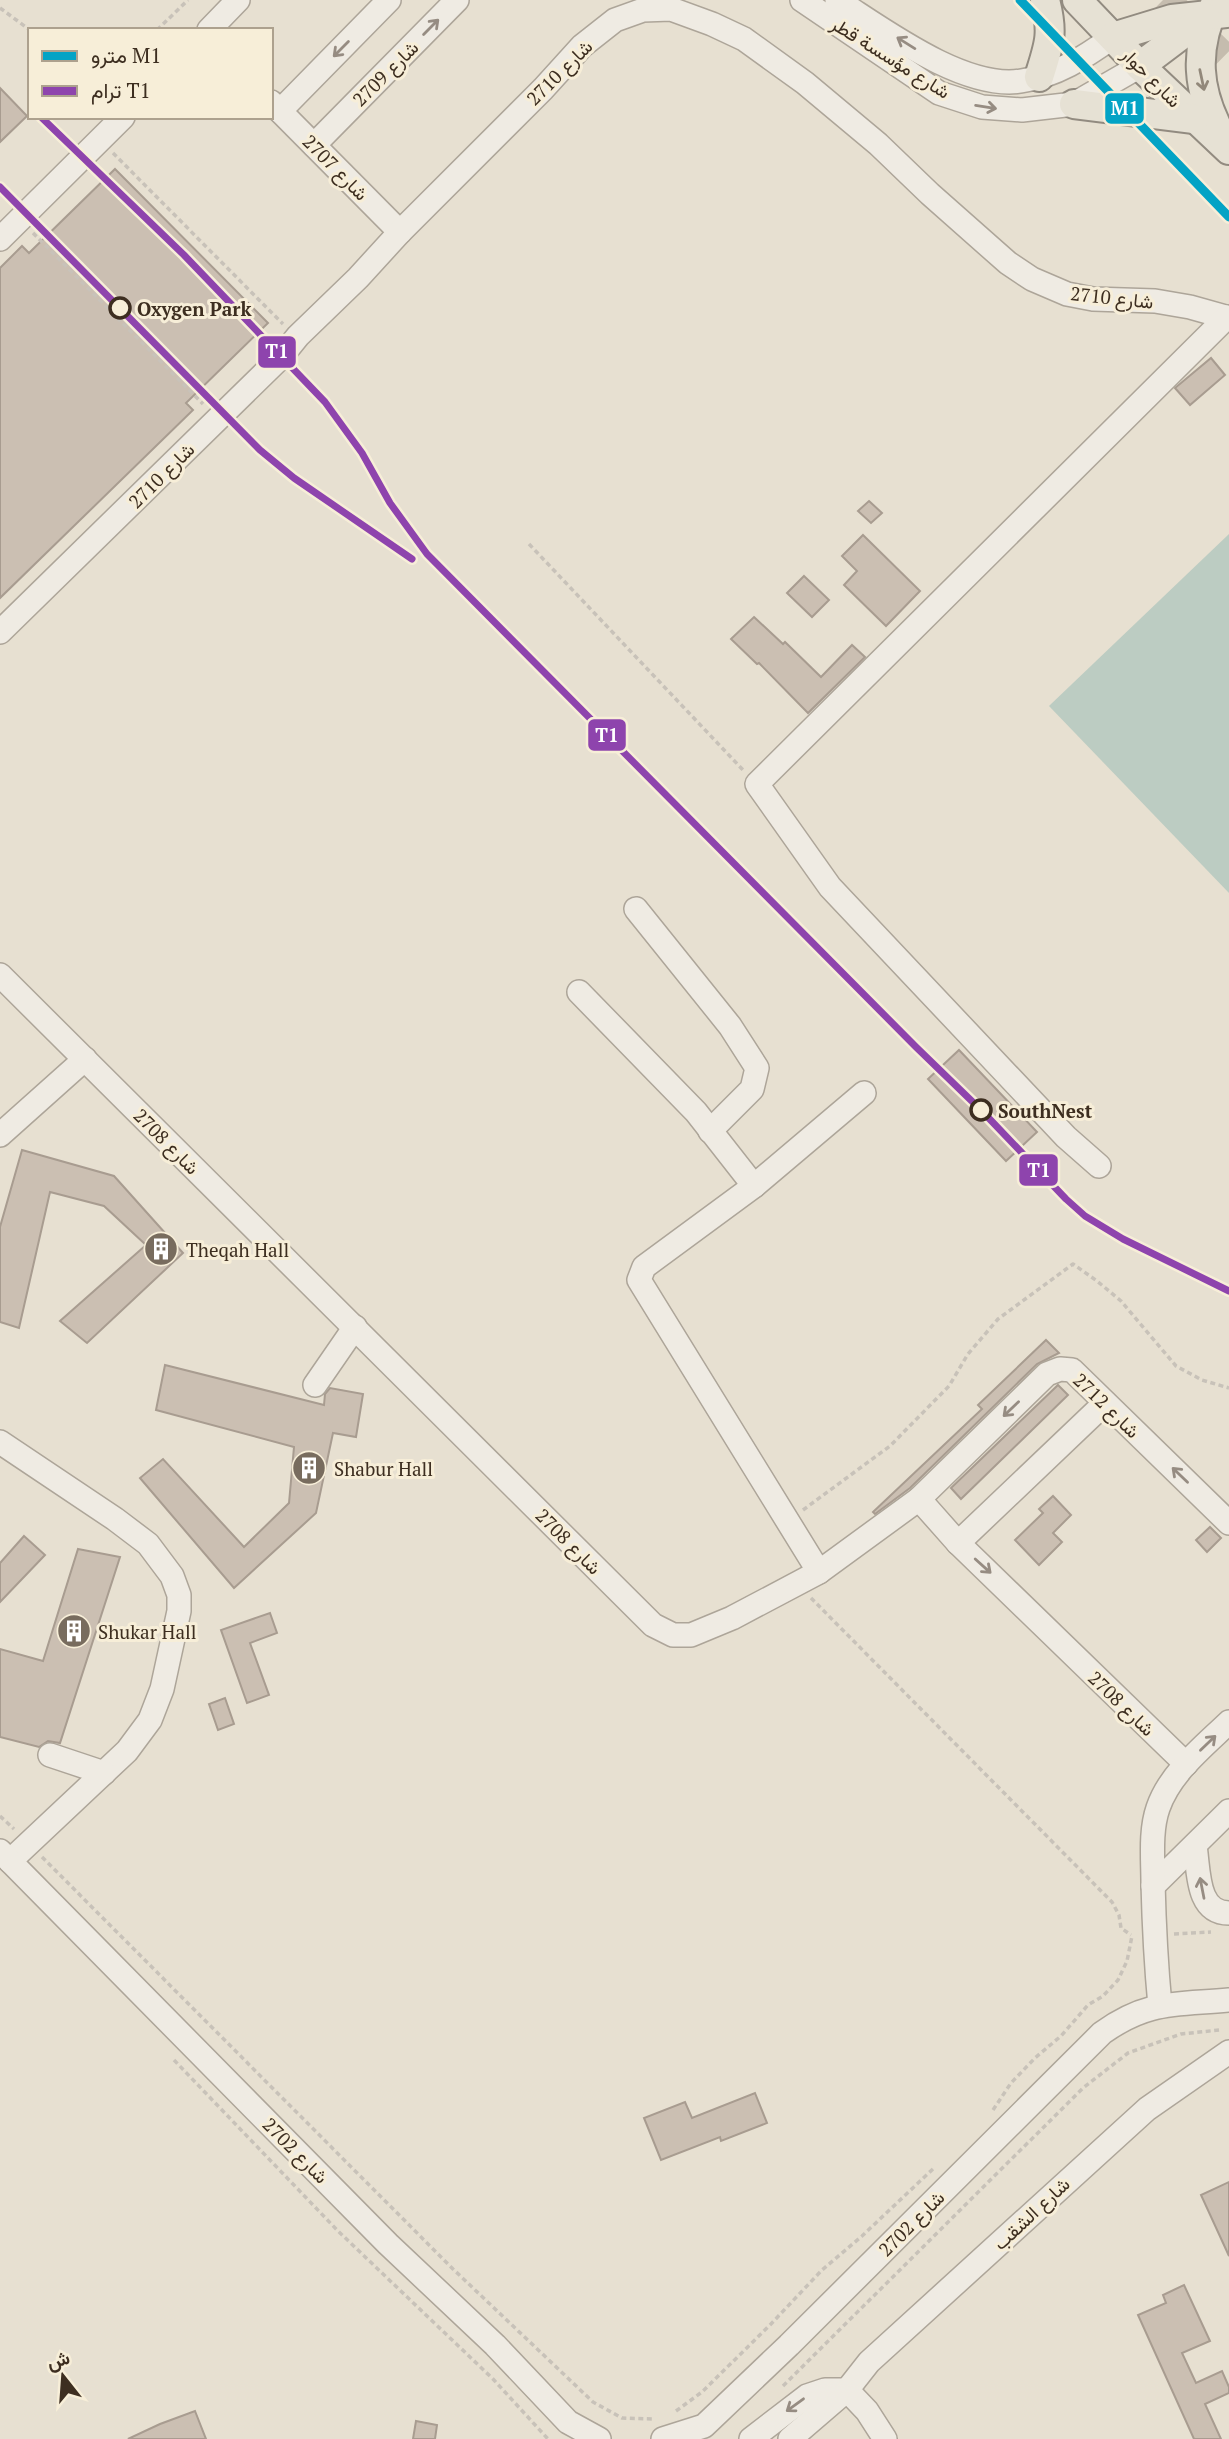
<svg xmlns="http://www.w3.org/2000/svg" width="1229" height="2439" font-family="'PT Serif',Vazirmatn,serif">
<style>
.water{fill:#bcccc2}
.building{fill:#cbbfb2;stroke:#a89c90;stroke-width:2}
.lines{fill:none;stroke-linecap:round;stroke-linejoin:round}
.highway-tunnel{stroke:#c5bcae;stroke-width:33;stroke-dasharray:33 17;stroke-linecap:butt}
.minor-casing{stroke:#ada599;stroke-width:26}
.major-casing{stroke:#928b80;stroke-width:32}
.path{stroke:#c8c2b9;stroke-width:3.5;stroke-dasharray:5 3.5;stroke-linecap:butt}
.minor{stroke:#efebe3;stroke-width:23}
.major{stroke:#e6e1d4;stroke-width:28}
.tram{stroke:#afaaa2;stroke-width:2}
.tram-1-casing{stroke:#f7eed8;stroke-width:12}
.tram-1{stroke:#8e44ad;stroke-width:7}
.metro-1-casing{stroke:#f7eed8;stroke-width:14}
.metro-1{stroke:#03a3c5;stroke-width:9}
.oneway{stroke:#968c82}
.oneway2{stroke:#92887a}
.stop-dot{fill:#f7eed8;stroke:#3d2e20;stroke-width:3.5}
.labels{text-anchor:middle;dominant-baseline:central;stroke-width:6;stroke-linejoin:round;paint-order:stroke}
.street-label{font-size:19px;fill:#3d2e20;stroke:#f7eed8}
.stop-label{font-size:19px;font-weight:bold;fill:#3d2e20;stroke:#f7eed8;text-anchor:start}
.poi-label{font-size:19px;fill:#3d2e20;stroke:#f7eed8;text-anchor:start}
.line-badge{stroke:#f7eed8;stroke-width:2.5}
.badge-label{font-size:19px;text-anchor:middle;font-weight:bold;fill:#fff}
</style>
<rect width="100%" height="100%" fill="#e7e0d1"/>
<path class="water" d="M1229,534V893L1049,706Z"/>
<g class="building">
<path d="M0,88L27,116L0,142Z"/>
<path d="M115,169L268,323L186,403L193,410L0,598V268L22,246L29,253Z"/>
<path d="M1211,358L1225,375L1190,405L1175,388Z"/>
<path d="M869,501L882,513L871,523L858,511Z"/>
<path d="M863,535L920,591L886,626L844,585L857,571L842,556Z"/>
<path d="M804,576L829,600L812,617L787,593Z"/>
<path d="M754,617L783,644L785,642L821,677L852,645L865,657L808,713L759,663L757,664L731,639Z"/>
<path d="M959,1050L1037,1132L1006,1161L928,1079Z"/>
<path d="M22,1150L114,1176L183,1253L87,1343L60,1321L146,1245L104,1206L50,1192L19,1328L0,1322V1227Z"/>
<path d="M1046,1340L1059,1353L1037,1364L910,1488L875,1514L873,1512L982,1409L978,1405Z"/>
<path d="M165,1365L324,1405L325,1394L330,1388L363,1394L356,1437L333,1433L316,1513L234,1588L140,1478L163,1459L244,1547L289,1503L294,1447L156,1410Z"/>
<path d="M1058,1385L1068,1395L961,1499L951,1488Z"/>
<path d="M1053,1496L1071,1515L1053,1533L1062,1542L1039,1565L1015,1540L1043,1513L1039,1509Z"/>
<path d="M1210,1527L1221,1538L1207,1552L1196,1540Z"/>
<path d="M24,1536L45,1555L0,1602V1563Z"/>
<path d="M78,1549L120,1557L60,1743L48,1741L39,1747L0,1737V1649L43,1661Z"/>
<path d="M270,1613L277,1633L250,1643L269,1695L247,1703L221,1630Z"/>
<path d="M225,1698L234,1724L218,1730L209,1704Z"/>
<path d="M755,2093L767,2123L721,2141L720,2137L661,2160L644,2118L685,2102L692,2118Z"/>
<path d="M1229,2182V2256L1201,2195Z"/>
<path d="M1184,2285L1210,2341L1182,2353L1196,2383L1222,2371L1229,2387V2393L1205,2404L1221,2439H1194L1138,2315L1166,2303L1163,2295Z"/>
<path d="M195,2411L206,2439H128L160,2424Z"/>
<path d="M416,2421L437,2425L435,2439H413Z"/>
</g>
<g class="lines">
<path class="highway-tunnel" d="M1163,0L1229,65"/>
<g class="minor-casing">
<g id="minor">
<path d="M802,0L939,93L982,107L1022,110L1074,104L1140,66"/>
<path d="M837,0C884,30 964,90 1021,81C1056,76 1085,57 1113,37"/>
<path d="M209,30L238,0"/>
<path d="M271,102L400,232"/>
<path d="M280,111L389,0"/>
<path d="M314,145L457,0"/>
<path d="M0,239L123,117"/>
<path d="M0,632L281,357L298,336L358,278L400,232L543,89L582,46L615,20L643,10L671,9L712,24L744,39L805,83L878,144L930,194L1008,263L1032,279L1067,294L1093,299L1155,301L1190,307L1229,318"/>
<path d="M636,909L730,1026L757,1068L752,1089L710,1131"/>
<path d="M0,975L653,1625L673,1635H691L732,1618L819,1572L919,1499L1047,1374L1060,1369L1072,1370L1229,1523"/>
<path d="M579,992L696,1112L754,1186"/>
<path d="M0,1135L85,1059"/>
<path d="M1099,1166L1066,1137L830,887L757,784L1227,317"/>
<path d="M315,1385L355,1327"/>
<path d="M0,1442L115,1519L148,1544L172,1576L179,1595V1611L162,1689L150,1720L127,1751L10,1861"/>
<path d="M919,1499L958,1543L1186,1764"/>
<path d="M958,1543L1105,1403"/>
<path d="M819,1572L639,1280L644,1267L754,1186L864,1093"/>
<path d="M50,1755L104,1773"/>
<path d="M1195,1846C1199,1870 1196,1913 1229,1913"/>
<path d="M0,1851L388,2244L495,2345L568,2422L599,2439"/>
<path d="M1153,1886L1229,1811"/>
<path d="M1160,2006C1156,1964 1154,1924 1153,1883C1153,1859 1150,1831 1158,1808C1170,1773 1203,1747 1229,1722"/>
<path d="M847,2390L867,2411L885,2439"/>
<path d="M663,2439L704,2426L789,2345L1102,2033C1148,2000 1176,2005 1229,2000"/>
<path d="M751,2439L807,2396L825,2390H847"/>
<path d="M790,2439L847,2390L869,2362L1147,2109L1229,2052"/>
</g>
</g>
<g class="major-casing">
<g id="major">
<path d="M1077,0L1140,66L1229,150"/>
<path d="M1217,0C1193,49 1196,91 1223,138"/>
<path d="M1113,37L1172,19L1226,13"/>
<path d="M1140,66L1205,17"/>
<path d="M1039,77C1049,45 1054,34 1045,0"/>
<path d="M1074,104L1194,119"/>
</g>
</g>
<g class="path">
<path d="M0,8L30,30"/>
<path d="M157,30L188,0"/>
<path d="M113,153L283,324"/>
<path d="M33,233L203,404"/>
<path d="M529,544L743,770"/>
<path d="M803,1510L890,1446L949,1386L968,1354L998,1319L1073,1264L1097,1281L1121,1301L1176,1366L1202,1380L1229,1388"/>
<path d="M811,1598L1112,1902L1119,1915L1121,1928L1131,1935"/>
<path d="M0,1816L14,1829"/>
<path d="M42,1857L453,2269L593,2402L622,2418L653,2419"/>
<path d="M1174,1934L1211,1932"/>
<path d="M174,2060L338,2231L493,2379L548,2439"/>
<path d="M993,2110L1011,2083L1035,2058L1061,2036L1088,2005L1103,1996L1118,1980L1127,1961L1132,1936"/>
<path d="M783,2386L1083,2088L1128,2053L1181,2034L1219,2030"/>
<path d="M676,2411L702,2392L770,2325L822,2270L862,2236L935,2167"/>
</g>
<use href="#minor" class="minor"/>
<use href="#major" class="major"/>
<path class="tram" d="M1212,1283L1229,1294"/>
<g class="tram-1-casing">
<g id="tram-1">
<path d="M41,117L184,255L325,402L362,453L390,503L427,554L916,1047L981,1110L1066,1199L1085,1216L1123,1239L1229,1291"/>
<path d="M0,187L260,450L294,478L412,559"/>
</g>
</g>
<use href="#tram-1" class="tram-1"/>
<g class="metro-1-casing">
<path id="metro-1" d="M1020,0L1229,217"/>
</g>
<use href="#metro-1" class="metro-1"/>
</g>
<defs><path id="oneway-shaft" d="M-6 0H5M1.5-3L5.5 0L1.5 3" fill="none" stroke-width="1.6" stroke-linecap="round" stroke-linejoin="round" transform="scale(1.75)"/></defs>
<g class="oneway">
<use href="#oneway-shaft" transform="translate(431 27) rotate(-45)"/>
<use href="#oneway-shaft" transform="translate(906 43) rotate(-148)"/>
<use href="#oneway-shaft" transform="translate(341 49) rotate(135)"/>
<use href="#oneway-shaft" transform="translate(986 107) rotate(9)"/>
<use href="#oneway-shaft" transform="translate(1011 1409) rotate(136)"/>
<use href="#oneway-shaft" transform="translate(1180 1475) rotate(-136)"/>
<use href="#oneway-shaft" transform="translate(983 1566) rotate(42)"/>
<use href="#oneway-shaft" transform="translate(1208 1743) rotate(-44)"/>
<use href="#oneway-shaft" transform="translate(1202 1888) rotate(-101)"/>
<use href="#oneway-shaft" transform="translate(795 2405) rotate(144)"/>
</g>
<use class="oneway2" href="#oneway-shaft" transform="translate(1202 80) rotate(78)"/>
<defs>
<g id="building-disc" transform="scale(1.75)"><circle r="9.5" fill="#786c5e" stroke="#f7eed8"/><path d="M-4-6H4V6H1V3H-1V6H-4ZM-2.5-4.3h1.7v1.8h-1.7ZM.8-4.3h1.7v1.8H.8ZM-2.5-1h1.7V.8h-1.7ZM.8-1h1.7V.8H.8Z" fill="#fff"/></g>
</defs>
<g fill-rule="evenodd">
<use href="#building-disc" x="161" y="1249"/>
<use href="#building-disc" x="309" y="1468"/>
<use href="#building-disc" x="74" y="1631"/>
</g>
<g class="stop-dot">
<circle cx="120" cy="308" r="10"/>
<circle cx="981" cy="1110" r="10"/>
</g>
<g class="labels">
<g class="street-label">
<text transform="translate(891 57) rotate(32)">شارع مؤسسة قطر</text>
<text transform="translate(559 72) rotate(-45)">شارع 2710</text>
<text transform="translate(385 73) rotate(-45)">شارع 2709</text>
<text transform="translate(1152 77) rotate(45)">شارع حوار</text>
<text transform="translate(336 167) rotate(45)">شارع 2707</text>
<text transform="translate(1112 297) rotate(6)">شارع 2710</text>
<text transform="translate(161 475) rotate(-45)">شارع 2710</text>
<text transform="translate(167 1141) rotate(45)">شارع 2708</text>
<text transform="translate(1107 1405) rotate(44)">شارع 2712</text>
<text transform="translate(569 1541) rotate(45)">شارع 2708</text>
<text transform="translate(1122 1703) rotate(44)">شارع 2708</text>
<text transform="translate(296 2150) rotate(45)">شارع 2702</text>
<text transform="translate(1031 2213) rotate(-43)">شارع الشقب</text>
<text transform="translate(911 2223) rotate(-45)">شارع 2702</text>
</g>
<g class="stop-label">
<text x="137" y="308">Oxygen Park</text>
<text x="998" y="1110">SouthNest</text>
</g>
<g class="poi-label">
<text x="186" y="1249">Theqah Hall</text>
<text x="334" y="1468">Shabur Hall</text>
<text x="98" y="1631">Shukar Hall</text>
</g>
</g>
<g class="line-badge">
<rect x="1104" y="92" width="41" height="33" rx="7" fill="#03a3c5"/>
<rect x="257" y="335" width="40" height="34" rx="7" fill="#8e44ad"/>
<rect x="587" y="718" width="40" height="34" rx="7" fill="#8e44ad"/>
<rect x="1018" y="1153" width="41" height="34" rx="7" fill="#8e44ad"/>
</g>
<g class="badge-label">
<text x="1125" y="115">M1</text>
<text x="277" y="358">T1</text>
<text x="607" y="742">T1</text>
<text x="1039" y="1177">T1</text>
</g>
<rect x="28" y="28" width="245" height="91" fill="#f7eed8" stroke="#ada18e" stroke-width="2"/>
<rect x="42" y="51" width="35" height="10" fill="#03a3c5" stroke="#ada18e" stroke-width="2"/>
<text x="91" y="63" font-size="21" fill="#3d2e20">مترو M1</text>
<rect x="42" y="86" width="35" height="10" fill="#8e44ad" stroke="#ada18e" stroke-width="2"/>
<text x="91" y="98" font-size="21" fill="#3d2e20">ترام T1</text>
<g transform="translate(63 2376) rotate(343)" stroke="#f7eed8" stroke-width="5" paint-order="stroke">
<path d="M0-5L12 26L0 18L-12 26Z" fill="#3d2e20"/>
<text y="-10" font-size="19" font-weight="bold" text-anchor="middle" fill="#3d2e20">ش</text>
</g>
</svg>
